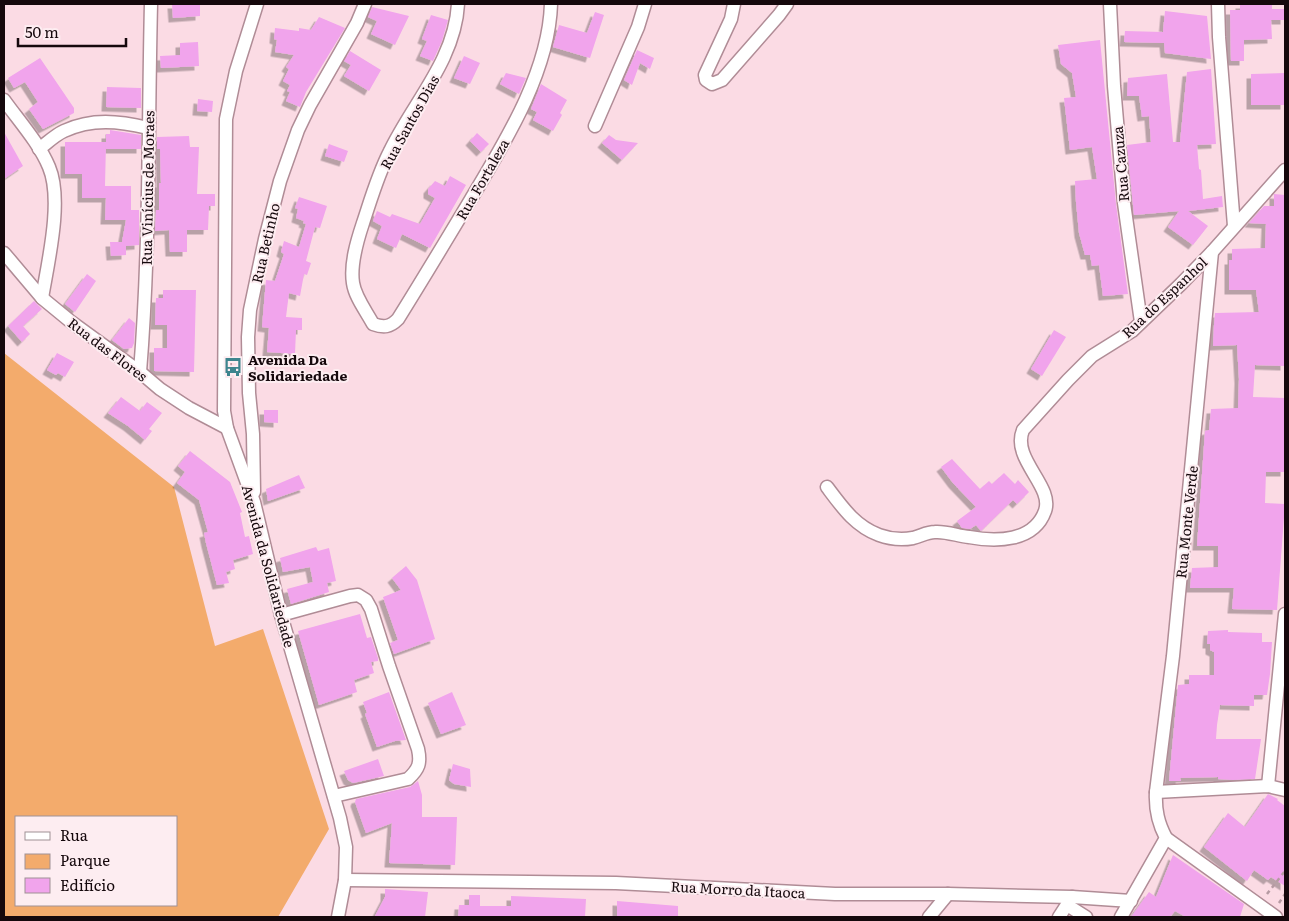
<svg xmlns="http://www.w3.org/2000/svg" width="1289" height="921" font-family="Literata,serif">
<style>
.green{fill:#f3ab6c;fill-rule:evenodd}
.building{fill:#f1a4ec;filter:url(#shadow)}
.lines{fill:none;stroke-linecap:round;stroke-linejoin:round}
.minor-casing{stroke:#b08c96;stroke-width:15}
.path{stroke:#b59aa2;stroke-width:2.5;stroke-dasharray:4 4;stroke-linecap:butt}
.minor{stroke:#fff;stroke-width:12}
.labels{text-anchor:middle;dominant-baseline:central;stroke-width:4;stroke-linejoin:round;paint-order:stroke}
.street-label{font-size:14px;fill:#15080c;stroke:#fdedf1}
.poi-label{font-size:14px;font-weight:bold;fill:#15080c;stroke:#fdedf1;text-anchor:start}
</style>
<defs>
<filter id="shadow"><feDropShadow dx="-4.5" dy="4.5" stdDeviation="0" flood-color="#0004"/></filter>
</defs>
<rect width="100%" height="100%" fill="#fbdbe4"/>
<path class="green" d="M4,353L174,487L215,646L263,629L329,829L278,917H4ZM16,817H176V905H16Z"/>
<g class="building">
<path d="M172,4H200V16L173,18Z"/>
<path d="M1240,4H1272V9H1285V20H1271L1272,39L1244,40V61H1231L1230,10H1240Z"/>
<path d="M372,7L409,16L395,45L371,34L377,21L368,17Z"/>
<path d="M1165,11L1207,16L1211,59L1165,53L1164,43L1124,42L1125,31L1163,32Z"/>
<path d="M595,12L604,15L590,58L553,47L559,25L587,33Z"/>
<path d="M431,15L448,20L442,41L433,61L420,56L427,41L422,39Z"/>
<path d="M319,17L345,28L306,92L300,107L286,101L290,92L287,91L290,85L283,81L289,69L286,67L294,55L275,52L277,40L274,39L275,28L299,31V28L311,30Z"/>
<path d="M1100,40L1116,204L1128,294L1103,296L1099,265L1092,266L1090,255H1085L1079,233L1076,202L1075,181L1097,179L1092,147L1070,150L1064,98L1076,97L1072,73L1061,64L1058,45Z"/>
<path d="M198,42L199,66L161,68L160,56L180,55V43Z"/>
<path d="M637,50L654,58L650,69L640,63L632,85L624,80Z"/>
<path d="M350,51L381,70L369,91L344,76L351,65L344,61Z"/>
<path d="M464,56L480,63L470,84L454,78Z"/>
<path d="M40,58L74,108V113L43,129L29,109L38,102L25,82L14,88L8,78Z"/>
<path d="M1211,69L1216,144L1197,145L1199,169L1201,170L1203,199L1222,196L1223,207L1188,211L1208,226L1193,245L1168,227L1179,211L1134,215L1127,145L1151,142L1149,116L1142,117L1139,96H1127L1128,78L1167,74L1173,142H1180L1187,72Z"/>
<path d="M506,73L526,78L519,94L500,84Z"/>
<path d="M1285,73V105H1251V74Z"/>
<path d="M541,84L567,100L560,113L562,115L553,131L533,120L537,112L531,109Z"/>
<path d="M107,87L141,88V108L106,107Z"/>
<path d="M198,99L213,101L212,112L197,111Z"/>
<path d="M110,130L141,135V149H106V143L105,186H131V210H139V245L126,246V255L111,256L110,242H122L126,220H105L106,198H82V174H65V142H106V134H110Z"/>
<path d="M4,132L23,166L4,179Z"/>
<path d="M477,133L489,144L481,152L470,141Z"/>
<path d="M609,135L616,140L638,143L622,160L602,143Z"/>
<path d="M189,136L190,147H199L197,194H215V206H209L208,230H187V252H170L169,230L155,231L156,210H159V183H161L160,149H157V137Z"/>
<path d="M329,144L348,151L344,162L325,156Z"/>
<path d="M450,176L466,185L430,248L402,234L396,248L377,239L382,226L373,221L377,211L390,217L392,214L420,224L435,198L428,194V189L435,181L445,186Z"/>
<path d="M1274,194L1285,195V366L1255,365L1253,397L1285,398V472H1266L1265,503L1285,504L1277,610L1232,609L1234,588H1190L1192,568L1218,567V546H1197L1205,431L1209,430L1211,409L1238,408L1239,379L1237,345L1213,346L1214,325L1215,313L1259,312L1256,290H1229V260H1232V249L1265,248L1266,224L1249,223L1264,206H1274Z"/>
<path d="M299,197L327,206L320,228L315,227L306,261L311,263L307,275L304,274L300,296L289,293L286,317L302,318V330H296L295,354L267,352L269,328L262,327L266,280L275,281L284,254L281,252L284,241L299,247L306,224L303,223L304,221L296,218L298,209L295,208Z"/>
<path d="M87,274L96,281L75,312L65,304Z"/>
<path d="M163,290H196L194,372L154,371V348H167V325H155L156,298H163Z"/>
<path d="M34,301L42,309L23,326L30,334L22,342L8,326Z"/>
<path d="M129,318L135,323L134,343L132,348L124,349L112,340Z"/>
<path d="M1054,330L1066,337L1042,376L1031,369Z"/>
<path d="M57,353L74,362L65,377L58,373L56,375L47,370Z"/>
<path d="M121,397L140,411L147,402L162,413L149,429L152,431L145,440L128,426L108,413Z"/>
<path d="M264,410H278V423L264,422Z"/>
<path d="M190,451L230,482L242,512L240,513L245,537L249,536L253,554L233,560L235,569L226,572L229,583L217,585L206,543L204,533L208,532L199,500L177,483L185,472L178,466Z"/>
<path d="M952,459L980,489L989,481L992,484L1004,473L1015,484L1018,480L1029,492L1017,504L1013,500L981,531L976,525L970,529L962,528L957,521L976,507L953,483L941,467Z"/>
<path d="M299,475L305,488L268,501L266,489Z"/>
<path d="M316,547L318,551L329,548L336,581L327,583L329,592L291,604L287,589L313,582L310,567L283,572L280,558Z"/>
<path d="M406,566L417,580L435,639L394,654L390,643L398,640L383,597L401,590L392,578Z"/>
<path d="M360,614L367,638L371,637L378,658V661L371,662L374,673L354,680L357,692L319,705L298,631Z"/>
<path d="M1228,630V632L1262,633V642H1272L1270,674L1267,695H1254V706L1220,705L1217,725L1216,739H1261L1255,779L1233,780L1218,779V777L1180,778L1181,781H1169L1178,685L1189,684V675H1214V652L1210,650V644H1207L1208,631Z"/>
<path d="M389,692L406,740L395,741L377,747L365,714L367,713L363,702Z"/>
<path d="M452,692L466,725L441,734L428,703Z"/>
<path d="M378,759L384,776L353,783L348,780L344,771Z"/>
<path d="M453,764L470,769L471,787L454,784L449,780Z"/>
<path d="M418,781L422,795V817H457L455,865L389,863L392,823L366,833L355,802L356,799L410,787Z"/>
<path d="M1268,794L1278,799L1277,800L1285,806V886L1271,877L1268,880L1254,870L1247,881L1204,847L1228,813L1245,827Z"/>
<path d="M1173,855L1244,904L1240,917H1186L1175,911L1170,917H1131L1149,892L1156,897Z"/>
<path d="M385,889L428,892L425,917L375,916L385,897Z"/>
<path d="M469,895H480V906H511V896L586,899L585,917H458L459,905H469Z"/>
<path d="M617,901L678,906V917H617Z"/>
</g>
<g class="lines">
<g class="minor-casing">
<g id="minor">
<path d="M257,4L236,71L226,119L224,411L227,428L254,502L281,615L340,818L346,847L345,880L338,917"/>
<path d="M458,4C455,60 413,103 390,151C378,174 371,199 363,223C357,241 350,264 353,283C355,297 366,311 373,324C384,328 390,327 398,319C423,279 447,239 471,199C505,142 549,72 551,4"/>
<path d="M734,4L731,19L705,75L706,80L712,84L722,80L779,15L787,4"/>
<path d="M1110,4L1114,86L1124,203L1141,322"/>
<path d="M1218,4L1219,37L1234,226"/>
<path d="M4,100C19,121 39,143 49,167C63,200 48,262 42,298"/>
<path d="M595,126L638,27L645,4"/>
<path d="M39,149C47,143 55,135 64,131C92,118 119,121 148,128"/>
<path d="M4,253L42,298L70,321L140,372L160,389L189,408L227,428"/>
<path d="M140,372C150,249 148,127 151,4"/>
<path d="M827,487C842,507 855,526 879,535C890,539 902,540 913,538C921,536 927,532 935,532C946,531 958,536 969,537C996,542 1034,542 1045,511C1054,486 1011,459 1023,430L1068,380L1092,356L1132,331L1181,284L1212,252L1285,170"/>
<path d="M254,492L253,434L249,393L248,337L250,310L265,239L280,181L298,130L310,105L357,23L365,4"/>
<path d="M281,615L350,596L358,595L366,600L371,609L389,666L418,749C421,763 419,769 408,779L334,796"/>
<path d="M1268,786L1285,614"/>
<path d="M1156,792L1268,786L1285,790"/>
<path d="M1166,838L1276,917"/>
<path d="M345,880L616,883L835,894H948L1072,897L1131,901"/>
<path d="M1067,905L1086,917"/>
<path d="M929,917L948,894"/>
<path d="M1059,917L1072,897"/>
<path d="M1121,917L1166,838C1158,823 1155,810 1156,792L1173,656L1212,252"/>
</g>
</g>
<g class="path">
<path d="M1267,894L1285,871"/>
<path d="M1279,903L1285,894"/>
</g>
<use href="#minor" class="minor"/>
</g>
<defs>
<g id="bus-bare" transform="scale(1.5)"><path d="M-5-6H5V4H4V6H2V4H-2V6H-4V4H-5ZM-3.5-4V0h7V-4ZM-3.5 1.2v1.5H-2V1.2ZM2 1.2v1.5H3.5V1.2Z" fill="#3e858e" stroke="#fdedf1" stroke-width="2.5" paint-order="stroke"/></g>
</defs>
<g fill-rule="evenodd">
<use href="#bus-bare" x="233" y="367"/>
</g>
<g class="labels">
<g class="street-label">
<text transform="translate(409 122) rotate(-61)">Rua Santos Dias</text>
<text transform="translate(1120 164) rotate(-95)">Rua Cazuza</text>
<text transform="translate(482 179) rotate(-60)">Rua Fortaleza</text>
<text transform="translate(147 188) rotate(-89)">Rua Vinícius de Moraes</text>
<text transform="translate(265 243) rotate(-77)">Rua Betinho</text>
<text transform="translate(1164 297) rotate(-43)">Rua do Espanhol</text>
<text transform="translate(108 349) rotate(37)">Rua das Flores</text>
<text transform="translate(1186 522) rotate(-84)">Rua Monte Verde</text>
<text transform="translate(269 566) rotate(75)">Avenida da Solidariedade</text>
<text transform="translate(738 889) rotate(3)">Rua Morro da Itaoca</text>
</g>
<g class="poi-label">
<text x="248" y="359">Avenida Da<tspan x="248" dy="16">Solidariedade</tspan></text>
</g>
</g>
<rect width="1289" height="921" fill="none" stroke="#15080c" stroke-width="10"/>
<rect x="15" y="816" width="162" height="90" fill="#fdedf1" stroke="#a09195"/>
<rect x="25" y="832" width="25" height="8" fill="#ffffff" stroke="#a09195"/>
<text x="60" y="841" font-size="15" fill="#15080c">Rua</text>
<rect x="25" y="854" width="25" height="15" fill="#f3ab6c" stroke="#a09195"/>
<text x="60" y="866" font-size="15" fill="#15080c">Parque</text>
<rect x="25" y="878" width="25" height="15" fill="#f1a4ec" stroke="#a09195"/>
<text x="60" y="891" font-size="15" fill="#15080c">Edifício</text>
<path d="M18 38v8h108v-8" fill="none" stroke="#15080c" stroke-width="2.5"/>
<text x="25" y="38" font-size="15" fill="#15080c" stroke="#fdedf1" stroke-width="4" paint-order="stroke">50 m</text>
</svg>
